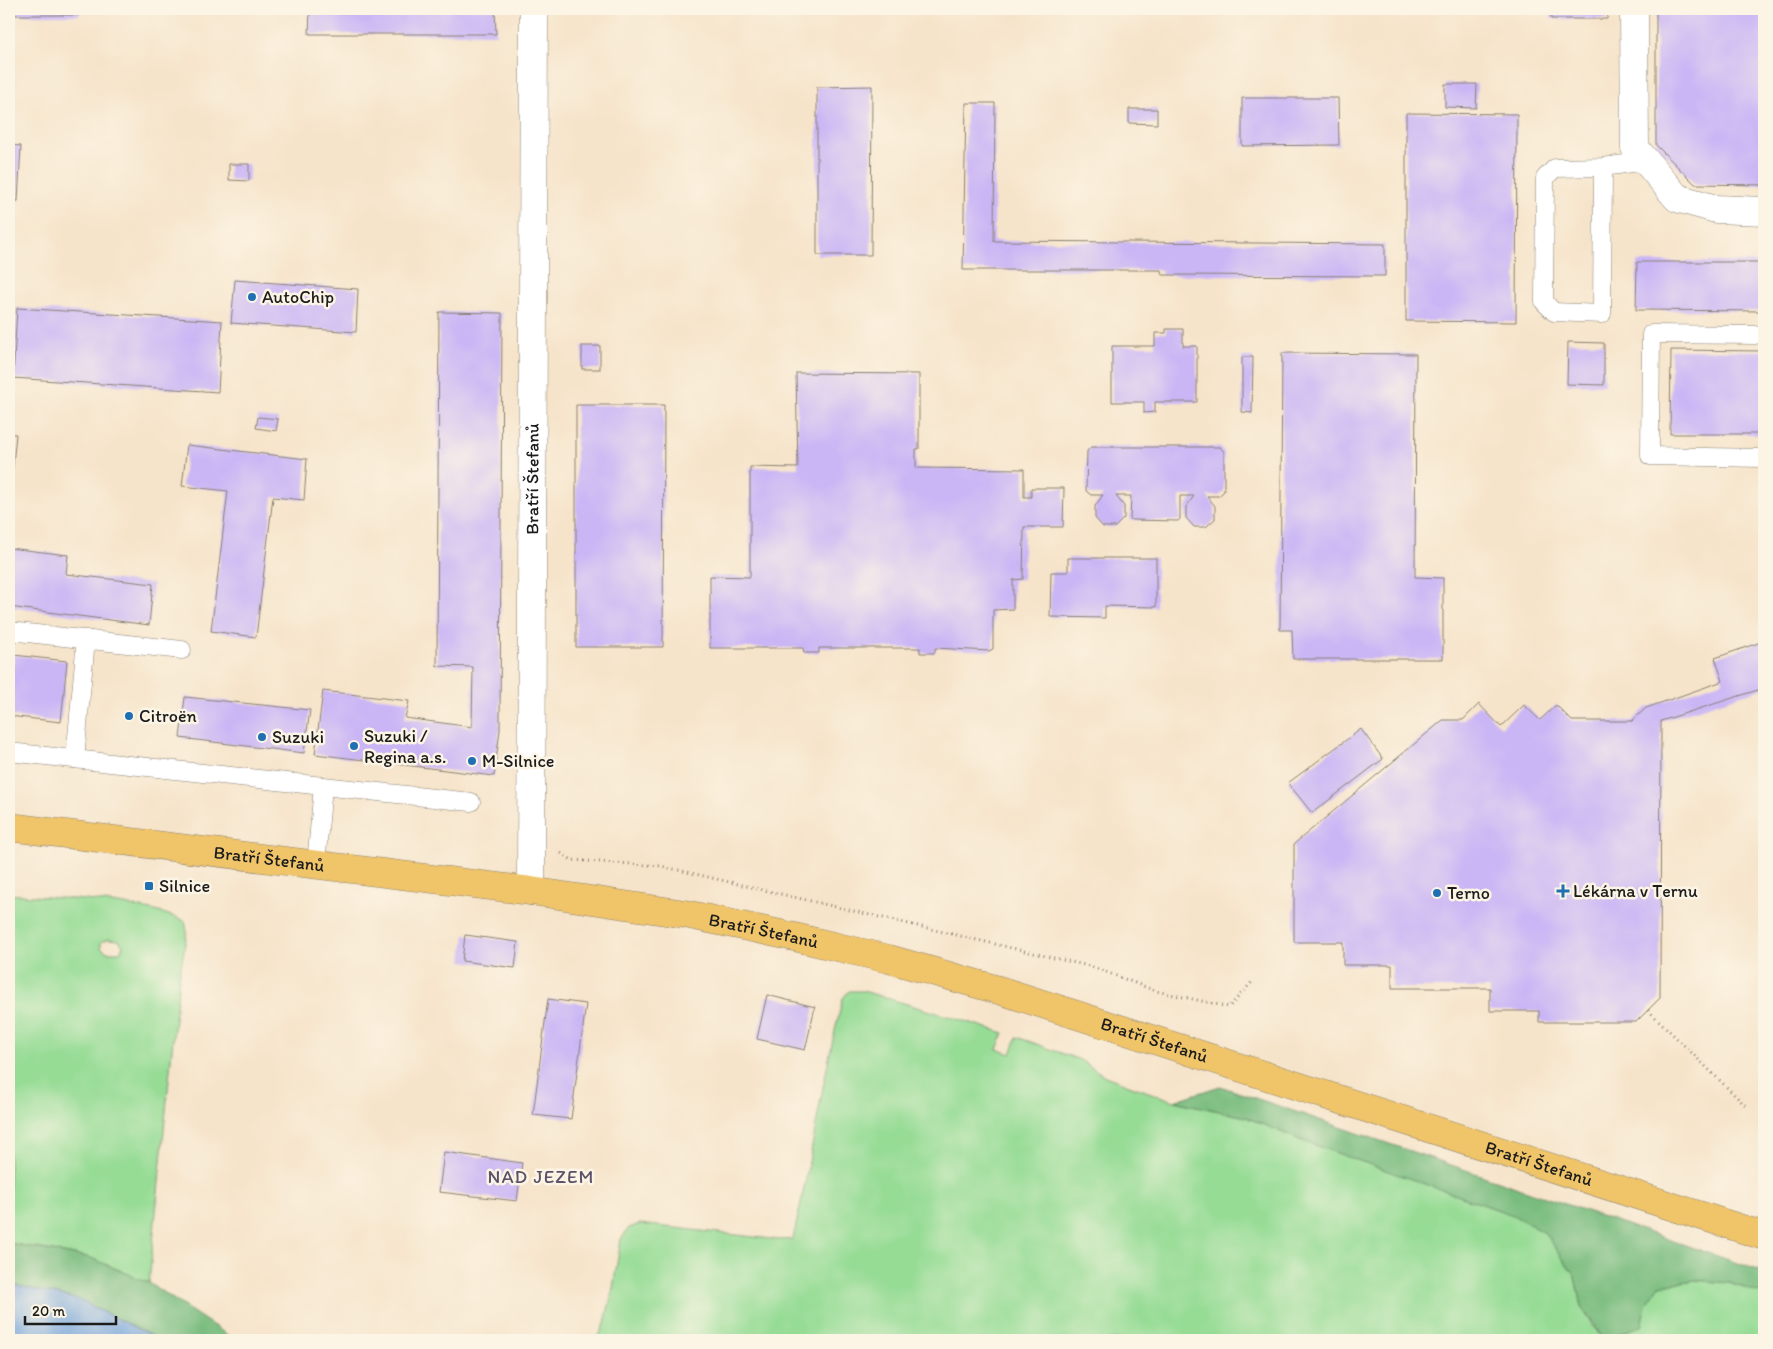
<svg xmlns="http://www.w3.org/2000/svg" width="1773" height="1349" font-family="Itim,sans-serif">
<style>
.green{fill:#96dc95;stroke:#597c58;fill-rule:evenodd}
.forest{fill:#78bc7e;stroke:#4a6c4d}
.water{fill:#6fa1da;stroke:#465e7b}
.building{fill:#cab6f5}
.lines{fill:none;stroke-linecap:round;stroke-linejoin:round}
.lane-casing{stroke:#898073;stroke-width:19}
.street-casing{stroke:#898073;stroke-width:29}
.primary-casing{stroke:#898073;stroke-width:29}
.path{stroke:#898073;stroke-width:3;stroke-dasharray:1 4;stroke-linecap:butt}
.lane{stroke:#fff;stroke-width:18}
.street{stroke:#fff;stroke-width:28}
.primary{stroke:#f0c469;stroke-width:28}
.poi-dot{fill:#1f6fb2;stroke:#fcf5e5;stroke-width:2}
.labels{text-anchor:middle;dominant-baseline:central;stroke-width:5;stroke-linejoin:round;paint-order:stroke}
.poi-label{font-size:18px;fill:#1c1c1c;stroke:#fcf5e5;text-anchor:start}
.street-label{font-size:18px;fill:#1c1c1c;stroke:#fcf5e5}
.neighbourhood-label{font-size:19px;letter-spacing:1px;fill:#595268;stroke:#fcf5e5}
</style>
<rect width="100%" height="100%" fill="#fcf5e5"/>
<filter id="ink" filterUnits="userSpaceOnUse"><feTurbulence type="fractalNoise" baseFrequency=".02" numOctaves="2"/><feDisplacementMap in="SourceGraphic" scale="10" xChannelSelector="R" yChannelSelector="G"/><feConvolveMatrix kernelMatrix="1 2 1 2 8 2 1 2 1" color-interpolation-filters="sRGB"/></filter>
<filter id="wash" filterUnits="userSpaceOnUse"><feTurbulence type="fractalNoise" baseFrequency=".0096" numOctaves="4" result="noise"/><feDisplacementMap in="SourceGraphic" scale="20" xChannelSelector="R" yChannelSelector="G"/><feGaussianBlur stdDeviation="1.12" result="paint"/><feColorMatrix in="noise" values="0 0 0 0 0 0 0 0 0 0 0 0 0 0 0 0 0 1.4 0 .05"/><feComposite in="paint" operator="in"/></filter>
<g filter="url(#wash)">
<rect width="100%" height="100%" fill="#f6e4ca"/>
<g class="green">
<path d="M9,894C62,899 137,900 185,921L187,932L179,978L149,1283L91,1258L9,1243ZM108,939L119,940L123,946L120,952H107L101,948V942Z"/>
<path d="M849,991H863L1004,1033L997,1049L1011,1054L1017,1037L1080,1060L1105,1076L1137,1088L1174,1101L1246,1117L1300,1140L1514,1215L1545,1233L1575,1276L1581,1307L1602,1339L1641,1326L1646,1305L1660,1285L1696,1280L1728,1283L1764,1294V1340H597L605,1323L613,1288L621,1239L629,1228L640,1224L780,1240L793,1239C812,1159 822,1077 843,998Z"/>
</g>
<g class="forest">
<path d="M1220,1086L1764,1272V1294L1728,1283L1696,1280L1660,1285L1646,1305L1641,1326L1602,1339L1594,1324L1581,1307L1575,1276L1545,1233L1513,1215L1300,1140L1246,1117L1174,1101Z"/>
<path d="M9,1243L91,1258L149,1283L235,1340H160L77,1299L9,1284Z"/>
</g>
<path class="water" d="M9,1284L77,1299L160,1340H9Z"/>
<g id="blocks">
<g class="building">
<rect x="9" y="9" width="70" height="6"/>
<path d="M310,9H495L496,34H309Z"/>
<path d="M1551,9H1608L1607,19H1551Z"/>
<path d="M1656,9H1764V185L1695,184L1656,145Z"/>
<path d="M1445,84H1477L1476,108L1445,107Z"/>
<path d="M872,86L871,255H817V87Z"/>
<path d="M1242,98H1338L1339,145L1242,146Z"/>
<path d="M966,103H995L994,241L1385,244V276L1162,275L1161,270H963Z"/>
<path d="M1129,109H1157V124L1129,123Z"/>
<path d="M1406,113L1517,114L1516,322L1406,321Z"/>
<path d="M9,115H12L10,139H9Z"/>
<path d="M9,145L21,146L18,201H9Z"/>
<path d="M229,164H249V181L229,180Z"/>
<path d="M1637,262H1764V311L1636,310Z"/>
<path d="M235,280L358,289L356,332L231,323Z"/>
<path d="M9,308H13L10,337H9Z"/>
<path d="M17,308L222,321L218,392L13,378Z"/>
<path d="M439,312L502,313L500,730L494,776L315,754L323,691L409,701L405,718L472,727L473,667L437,666Z"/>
<path d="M1166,329H1183V346H1197V402H1155V412L1144,413V402H1112V346H1155V333H1166Z"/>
<path d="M1568,342L1604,343V385L1567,384Z"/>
<rect x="582" y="346" width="18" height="23"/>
<path d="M1671,350L1764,351V434H1670Z"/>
<path d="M1282,353L1416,354L1415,577L1443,578V659H1293L1292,630H1280Z"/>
<path d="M1242,357H1253L1252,413L1242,412Z"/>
<path d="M796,373L919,374V449H916V468L1024,469V497H1031V488H1064L1063,527H1024L1023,579L1013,580V609L993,610V649L989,651L935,648V653H920V648H819V653H804L803,648H710V576L750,577V467L798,468Z"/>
<path d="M576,405H664L663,647H576Z"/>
<path d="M258,417L278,419L276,431L256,428Z"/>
<path d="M9,434H16L10,496L9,495Z"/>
<path d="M187,445L307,459L304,500L273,497L256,637L211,631L228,491L182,486Z"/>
<path d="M1091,447H1220L1224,452V491L1219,496H1207L1215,506V519L1206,527H1194L1186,518V507L1194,496H1180V519L1178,521L1132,520L1130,519L1131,496H1116L1124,506V518L1115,527H1103L1095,518V506L1103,495H1091L1086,491L1087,451Z"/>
<path d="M9,548L68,555L66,574L153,584L149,625L9,607Z"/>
<path d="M1068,558H1156V607L1105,606V618L1050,617L1051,572H1068Z"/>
<path d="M1764,641V688L1661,721L1660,998L1636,1022H1539V1011H1490V988H1392V965H1343V942H1294V844L1443,720H1463L1479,704L1501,727L1524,705L1540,720L1556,705L1572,721H1632L1646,708L1723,681L1715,658Z"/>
<path d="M14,655L67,661L61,722L9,716V665H13Z"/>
<path d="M185,697L310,710L304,753L180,738Z"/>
<path d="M1361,729L1383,759L1312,813L1288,783Z"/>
<path d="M465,935L518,942L515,968L462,961Z"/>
<path d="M767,995L815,1007L805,1050L757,1039Z"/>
<path d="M548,999L586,1004L571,1119L533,1115Z"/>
<path d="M444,1152L522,1163L517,1201L439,1192Z"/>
</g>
</g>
</g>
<g filter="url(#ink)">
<use href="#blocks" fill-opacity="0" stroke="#898073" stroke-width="1"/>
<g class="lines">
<g class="lane-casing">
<g id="lane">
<path d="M1603,167L1602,314L1554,312L1544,302L1545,178L1555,168L1603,167L1647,161"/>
<path d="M1755,335L1651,334L1650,456L1764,458"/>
<path d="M9,631L182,650"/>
<path d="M9,752L471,802"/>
<path d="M75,759L86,639"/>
<path d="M316,864L323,786"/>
</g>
</g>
<g class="street-casing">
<g id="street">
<path d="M1634,9L1635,148L1677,198L1716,209L1764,211"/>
<path id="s1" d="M531,891L534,9"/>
</g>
</g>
<g class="primary-casing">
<g id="primary">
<path id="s2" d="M9,827L531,891L685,914L790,936L889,959L1002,991L1764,1236"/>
</g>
</g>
<g class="path">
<path d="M561,853L572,860L661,866L1093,967L1156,991L1229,1007L1252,982"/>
<path d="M1648,1010L1745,1105"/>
</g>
<use href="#lane" class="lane"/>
<use href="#street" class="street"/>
<use href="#primary" class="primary"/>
</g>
</g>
<g class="poi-dot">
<circle cx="252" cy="297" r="5"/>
<circle cx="129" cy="716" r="5"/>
<circle cx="262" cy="737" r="5"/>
<circle cx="354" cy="746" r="5"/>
<circle cx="472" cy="761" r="5"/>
<rect x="144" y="881" width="10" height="10" rx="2.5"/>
<path d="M1560.5 883.5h5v5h5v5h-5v5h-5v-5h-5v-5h5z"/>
<circle cx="1437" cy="893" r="5"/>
</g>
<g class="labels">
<g class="poi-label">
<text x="262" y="297">AutoChip</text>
<text x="139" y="716">Citroën</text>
<text x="364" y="736">Suzuki /<tspan x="364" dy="21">Regina a.s.</tspan></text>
<text x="272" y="737">Suzuki</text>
<text x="482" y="761">M-Silnice</text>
<text x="159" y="886">Silnice</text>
<text x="1573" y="891">Lékárna v Ternu</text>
<text x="1447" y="893">Terno</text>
</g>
<g class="street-label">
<text stroke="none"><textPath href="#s1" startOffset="412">Bratří Štefanů</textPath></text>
<text stroke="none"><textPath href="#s2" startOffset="262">Bratří Štefanů</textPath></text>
<text stroke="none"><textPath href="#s2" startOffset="762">Bratří Štefanů</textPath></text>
<text stroke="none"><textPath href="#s2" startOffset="1168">Bratří Štefanů</textPath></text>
<text stroke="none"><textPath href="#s2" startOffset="1572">Bratří Štefanů</textPath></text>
</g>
<g class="neighbourhood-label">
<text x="541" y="1176">NAD JEZEM</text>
</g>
</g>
<rect width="1773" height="1349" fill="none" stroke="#fcf5e5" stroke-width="30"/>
<path d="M25 1316v8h91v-8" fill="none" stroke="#1c1c1c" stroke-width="2.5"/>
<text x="32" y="1316" font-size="15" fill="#1c1c1c" stroke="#fcf5e5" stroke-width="4" paint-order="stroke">20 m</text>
</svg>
